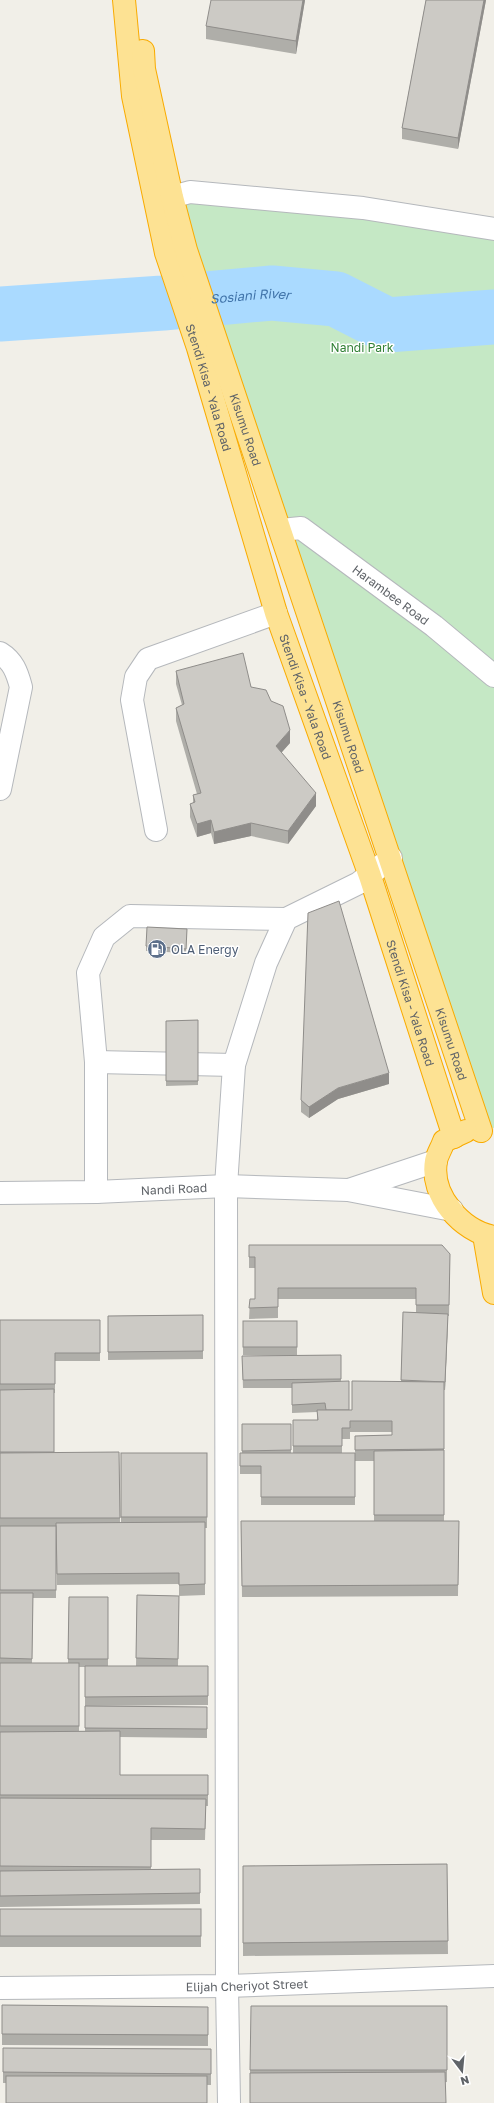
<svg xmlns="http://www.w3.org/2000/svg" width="494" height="2103" font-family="'Golos Text',sans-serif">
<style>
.green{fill:#c5e8c5}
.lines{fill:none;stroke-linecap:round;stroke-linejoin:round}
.river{stroke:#aadaff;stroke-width:55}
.minor-casing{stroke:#b5b8bc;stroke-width:24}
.highway-casing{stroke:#f9ab00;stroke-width:24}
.minor{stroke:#fff;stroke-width:22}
.highway{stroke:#fde293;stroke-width:22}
.wall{fill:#afaea9;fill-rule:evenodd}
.shaded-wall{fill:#8f8d8a}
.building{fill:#cccac5;stroke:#8f8d8a}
.labels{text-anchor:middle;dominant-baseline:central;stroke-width:3;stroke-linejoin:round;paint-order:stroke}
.park-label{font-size:12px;fill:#348238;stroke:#fff}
.street-label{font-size:12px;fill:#5f6368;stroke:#fff}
.service-label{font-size:12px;fill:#4e5e75;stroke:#fff;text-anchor:start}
.water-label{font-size:13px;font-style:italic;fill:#4174aa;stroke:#fff}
</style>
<rect width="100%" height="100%" fill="#f1efe8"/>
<path class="green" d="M177,199L494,233V1128L481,1125Z"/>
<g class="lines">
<path class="river" id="s1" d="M0,314L163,303L272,293L336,299L387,325L494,317"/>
<g class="minor-casing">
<g id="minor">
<path d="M172,197L190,192L363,208L494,229"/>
<path id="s2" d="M281,530L301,528L434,626L494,676"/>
<path d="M0,653C13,661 17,672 21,687L0,789"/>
<path d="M156,830L132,700L136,677L148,659L276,613"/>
<path d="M96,1062L234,1065"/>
<path d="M349,1190L436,1161"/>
<path d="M96,1192V1062L88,973L104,937L130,916L286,919"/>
<path id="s3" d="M0,1193L96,1192L226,1186L348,1190L452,1210"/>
<path id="s4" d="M0,1988L227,1986L494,1976"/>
<path d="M229,2103L227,1986L226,1186L234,1065L266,963L286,919L359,883L391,858"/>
</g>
</g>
<g class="highway-casing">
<g id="highway">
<path id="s5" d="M124,0L133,96L166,253L198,348L276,613L370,876L454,1137"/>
<path id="s6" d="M143,51L144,69L172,197L186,250L481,1131"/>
<path d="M466,1131L444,1141C442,1147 437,1155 436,1161C430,1196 462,1231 494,1237"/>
<path d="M484,1235L494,1293"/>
</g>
</g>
<use href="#minor" class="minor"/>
<use href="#highway" class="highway"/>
</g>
<g class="wall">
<path d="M305,0L296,54L206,39V26Z"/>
<path d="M426,0H486L458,149L402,139V128Z"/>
<path d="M176,671L251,687L290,743L281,752L316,806L288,844L251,836L214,844L211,833L197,837L190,817V804L193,803V795L197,794L176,721V708L182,705L176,684Z"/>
<path d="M187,929L186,953L146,951V946Z"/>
<path d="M198,1020V1085L166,1086V1021Z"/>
<path d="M389,1084L338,1099L309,1118L301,1112V1100Z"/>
<path d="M249,1245L450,1254L449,1316H448L445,1390H444V1521H459L458,1596L242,1597L241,1521H374V1461H355V1505H261V1474H240V1453H242V1424H291V1453H293V1420H317V1412L292,1413V1388H243L242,1356L293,1355H243V1321H297V1355H341V1381L349,1410H352L401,1382L403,1312H416V1299H278V1318L249,1319L250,1299H255V1268H249ZM350,1432H392V1435L355,1436V1453H342V1439H350Z"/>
<path d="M203,1315V1359L108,1360V1316Z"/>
<path d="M0,1320H100V1361H55V1393H54V1453L119,1452L120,1523H121V1453H207V1528H205V1595L179,1596V1584L57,1585L56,1529V1598H33L32,1663H68L69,1597H108V1666H136L137,1595L179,1596L178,1666H208V1705L85,1706V1667H79V1731H85V1706L207,1707V1738L120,1737V1775H208V1806H206L205,1840H151V1869H200V1904L0,1907Z"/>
<path d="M447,1864L448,1954L243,1956V1866Z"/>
<rect x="0" y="1909" width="201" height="38"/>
<path d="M2,2005L208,2007V2046L2,2045Z"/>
<path d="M447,2006V2082L250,2103V2070Z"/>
<path d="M3,2048L211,2049V2085L3,2083Z"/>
</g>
<g class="shaded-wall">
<path d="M303,0H305L296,54V41Z"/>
<path d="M484,0H486L458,149V138Z"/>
<path d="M290,730V743L276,759V746Z"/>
<path d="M316,793V806L288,844V831Z"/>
<path d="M211,820V833L197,837V824Z"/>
<path d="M251,823V836L214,844V832Z"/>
<path d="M389,1073V1084L338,1099L309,1118V1107L338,1088Z"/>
<path d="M448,1314V1322L445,1390V1382Z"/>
</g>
<g class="building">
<path d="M211,0H303L296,41L206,26Z"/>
<path d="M426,0H484L458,138L402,128Z"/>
<path d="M243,653L251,687L266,690L271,701L283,706L290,730L276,746L316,793L288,831L251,823L214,832L211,820L197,824L190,804L195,802L193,795L201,793L176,708L184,704L176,671Z"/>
<path d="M339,901L389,1073L338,1088L309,1107L301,1100L308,913Z"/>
<path d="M147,927L187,929L186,949L146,946Z"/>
<path d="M198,1020V1081H166V1021Z"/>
<path d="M249,1245H442L450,1254L449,1305H416V1288H278V1307L249,1308L250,1299H255V1257H249Z"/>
<path d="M403,1312L448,1314L445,1382L401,1380Z"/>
<path d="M203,1315V1351L108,1352V1316Z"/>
<path d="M0,1320H100V1353H55V1384H0Z"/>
<rect x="243" y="1321" width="54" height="26"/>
<path d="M341,1355V1379L243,1380L242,1356Z"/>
<path d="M349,1381V1410H326L325,1403L292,1405V1383Z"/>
<path d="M352,1381L444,1382V1449L355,1450V1436L392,1435V1421H350V1428H342V1446H293V1420H318L317,1410H352Z"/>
<path d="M54,1389V1452H0V1390Z"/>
<path d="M242,1424H291V1450L242,1451Z"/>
<path d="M444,1450V1515H374V1451Z"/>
<path d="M119,1452L120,1518H0V1453Z"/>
<rect x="121" y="1453" width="86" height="64"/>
<path d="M240,1453H355V1497H261V1466H240Z"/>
<path d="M241,1521H459L458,1585L242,1586Z"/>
<path d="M205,1522V1584L179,1585V1573L57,1574L56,1523Z"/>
<rect x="0" y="1526" width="56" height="64"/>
<path d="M0,1593H33L32,1659L0,1658Z"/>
<path d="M137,1595L179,1596L178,1659L136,1658Z"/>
<path d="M69,1597H108V1659H68Z"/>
<rect x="0" y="1663" width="79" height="63"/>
<path d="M85,1666H208V1696L85,1697Z"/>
<path d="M85,1706L207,1707V1729L85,1728Z"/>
<path d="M120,1731V1775H208V1795H0V1732Z"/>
<path d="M0,1798L206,1799L205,1829L151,1828V1867L0,1866Z"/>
<path d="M447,1864L448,1941L243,1943V1866Z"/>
<path d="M200,1869V1893L0,1896V1871Z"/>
<rect x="0" y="1909" width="201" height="27"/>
<path d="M2,2005L208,2007V2035L2,2034Z"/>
<path d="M251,2006H447V2070H250Z"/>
<path d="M3,2048L211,2049V2074L3,2072Z"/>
<path d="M445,2072L446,2103H250V2073Z"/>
<rect x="6" y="2076" width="201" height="27"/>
</g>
<defs>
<g id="fuel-disc" transform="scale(1)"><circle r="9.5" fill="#5c6f8a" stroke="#fff"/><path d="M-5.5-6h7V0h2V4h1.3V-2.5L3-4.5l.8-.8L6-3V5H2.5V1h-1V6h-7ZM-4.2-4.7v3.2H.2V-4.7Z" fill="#fff"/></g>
</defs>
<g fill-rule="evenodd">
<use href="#fuel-disc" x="157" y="949"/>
</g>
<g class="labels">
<g class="park-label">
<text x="362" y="347">Nandi Park</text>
</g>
<g class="street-label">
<text stroke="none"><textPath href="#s5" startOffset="398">Stendi Kisa - Yala Road</textPath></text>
<text stroke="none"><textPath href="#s6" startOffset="393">Kisumu Road</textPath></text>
<text stroke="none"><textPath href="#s2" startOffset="132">Harambee Road</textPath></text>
<text stroke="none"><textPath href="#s5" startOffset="722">Stendi Kisa - Yala Road</textPath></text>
<text stroke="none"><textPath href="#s6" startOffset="717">Kisumu Road</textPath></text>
<text stroke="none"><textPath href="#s5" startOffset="1046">Stendi Kisa - Yala Road</textPath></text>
<text stroke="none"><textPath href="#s6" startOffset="1041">Kisumu Road</textPath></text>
<text stroke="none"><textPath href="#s3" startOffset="174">Nandi Road</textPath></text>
<text stroke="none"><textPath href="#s4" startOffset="247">Elijah Cheriyot Street</textPath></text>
</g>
<g class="service-label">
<text x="171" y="949">OLA Energy</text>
</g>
<g class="water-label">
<text stroke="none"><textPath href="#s1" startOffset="251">Sosiani River</textPath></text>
</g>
</g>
<g transform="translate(462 2071) rotate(164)" stroke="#ffffff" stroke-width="3" paint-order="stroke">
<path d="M0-3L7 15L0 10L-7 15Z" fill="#5f6368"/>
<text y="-6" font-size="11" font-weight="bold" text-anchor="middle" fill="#5f6368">N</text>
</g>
</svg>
